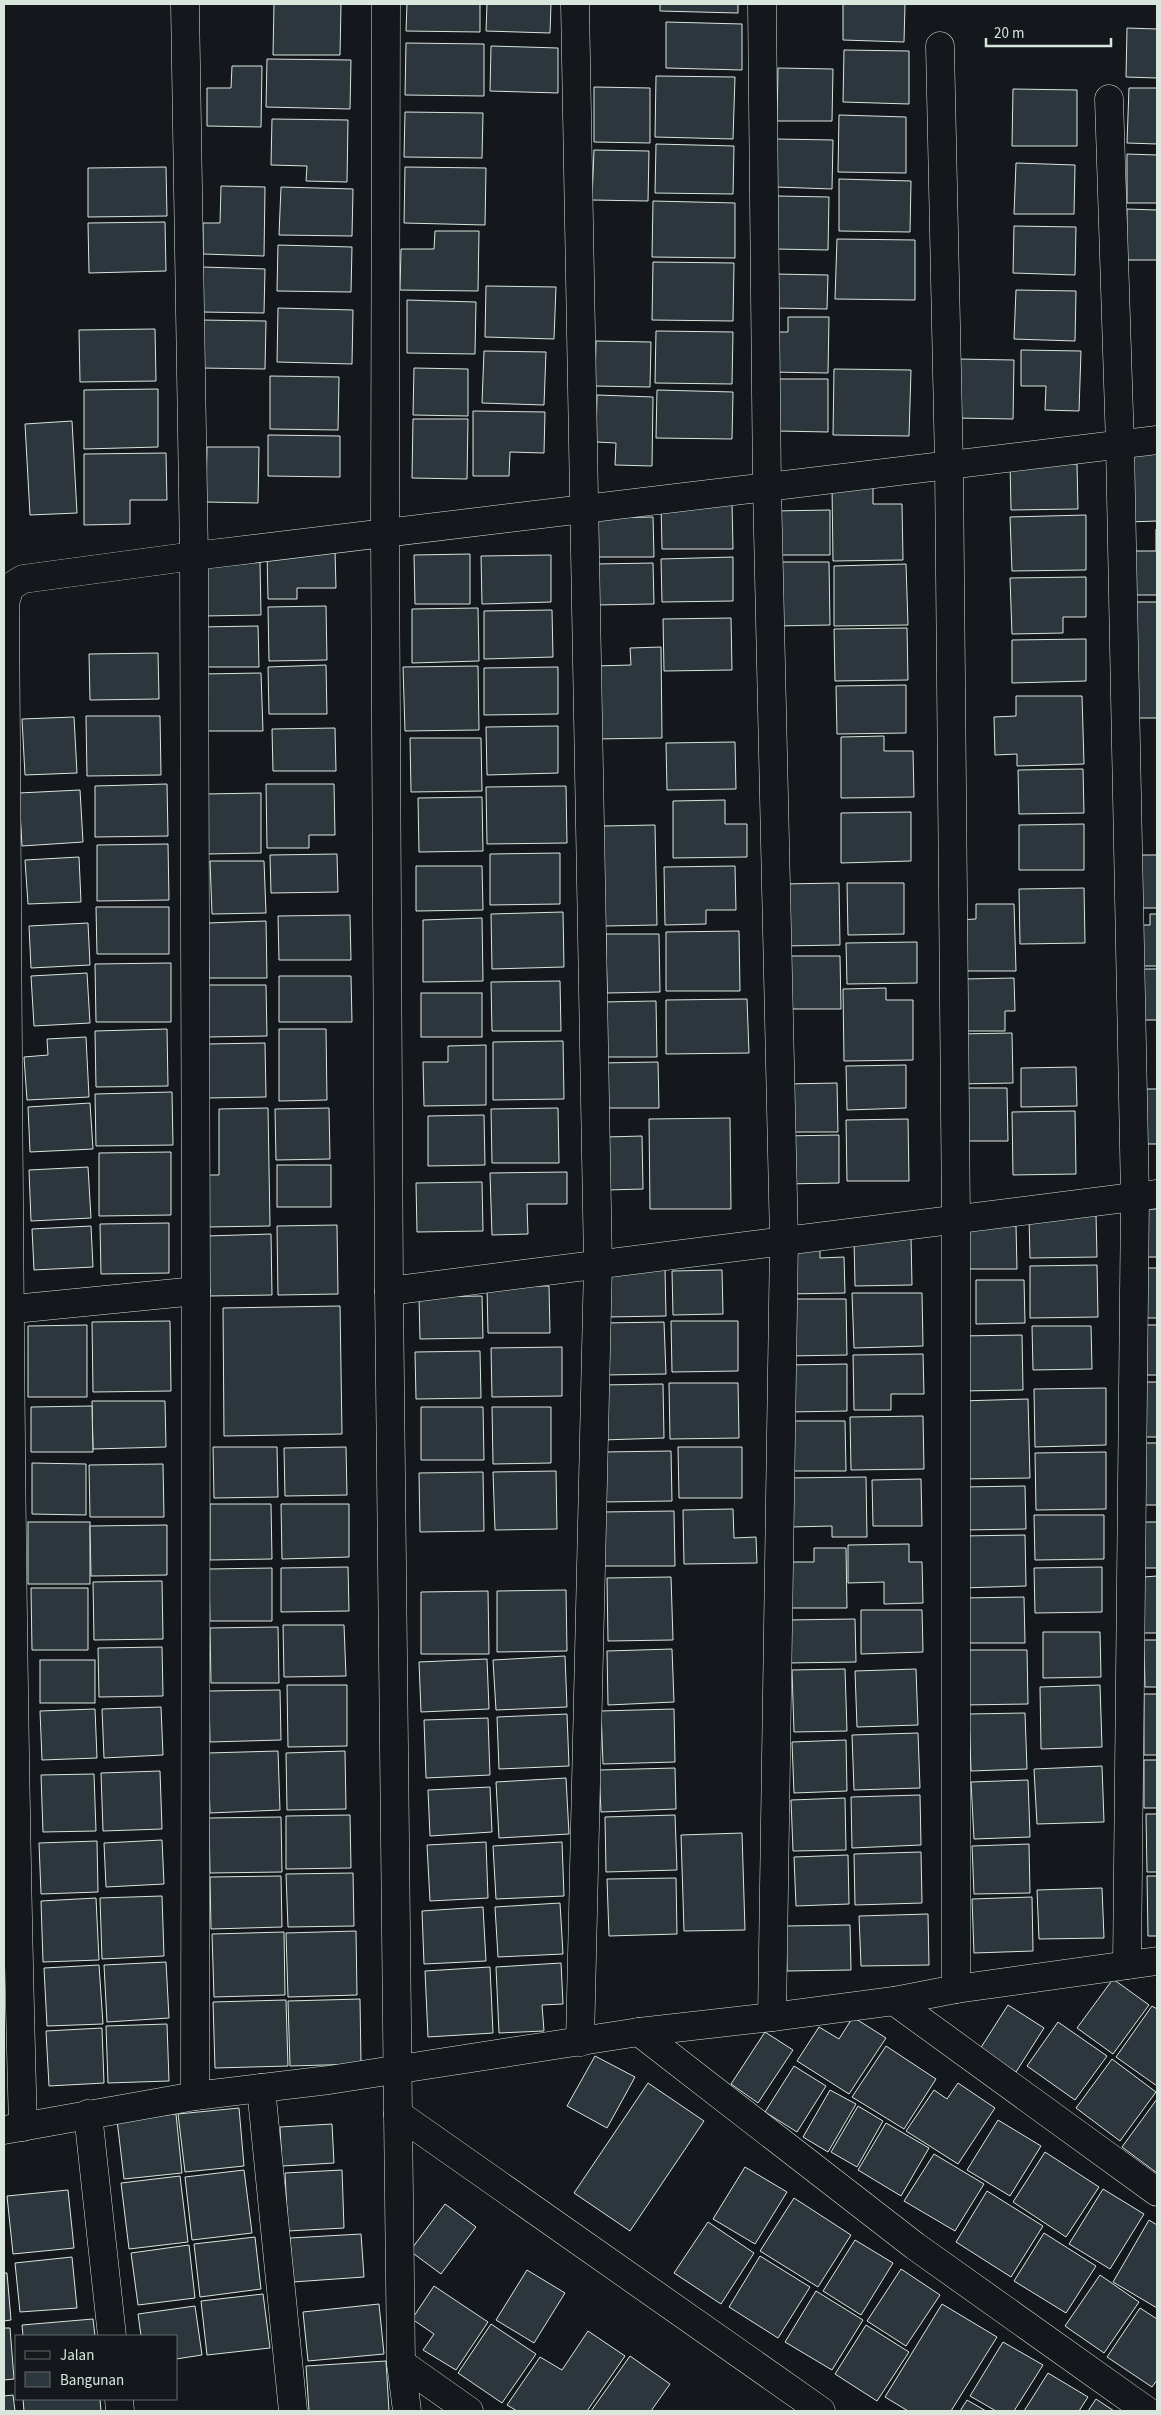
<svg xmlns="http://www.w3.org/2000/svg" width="1161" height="2415" font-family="'Source Sans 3',sans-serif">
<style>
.building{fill:#2c363c;stroke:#d8e6dc}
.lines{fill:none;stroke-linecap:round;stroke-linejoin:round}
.minor-casing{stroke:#d8e6dc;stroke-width:29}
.minor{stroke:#14181c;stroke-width:28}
</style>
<rect width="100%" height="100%" fill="#14181c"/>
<g class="building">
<path d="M274,4H341L340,55H273Z"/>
<path d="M407,4H480V32L406,31Z"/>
<path d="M487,4H551L550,33L486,31Z"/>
<path d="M660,4H738V13L660,11Z"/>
<path d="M843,4H905L904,42L843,40Z"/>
<path d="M666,22L742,24V70L666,68Z"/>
<path d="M1127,28L1157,29V78L1126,77Z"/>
<path d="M406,43L484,44V96L405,95Z"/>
<path d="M491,46L558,48V93L490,91Z"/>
<path d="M844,50L909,51V104L843,102Z"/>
<path d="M267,59L351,60L350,109L266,107Z"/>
<path d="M232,66H262L261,127L207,126V88H231Z"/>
<path d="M778,68L833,69L832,121H777Z"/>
<path d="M656,76L735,77L733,139L655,137Z"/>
<path d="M594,87L650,88V143L594,142Z"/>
<path d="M1129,88H1157V144L1127,143Z"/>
<path d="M1013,89L1077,90V146H1012Z"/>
<path d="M405,112L483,113L482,158L404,157Z"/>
<path d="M839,115L906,117V173L838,172Z"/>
<path d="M272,119L348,120L347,182L306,181L307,166L271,165Z"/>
<path d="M776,139L833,140L832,189L776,187Z"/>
<path d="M656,144L734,146L733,194L655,193Z"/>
<path d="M594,150L649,151L648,201L592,200Z"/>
<path d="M1127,154L1157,155V203H1127Z"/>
<path d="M1016,163L1075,165L1074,214H1014Z"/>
<path d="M166,167L167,216L88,217V168Z"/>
<path d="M405,167L486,168L485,225L404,223Z"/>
<path d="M839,179L911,181L910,232L839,231Z"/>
<path d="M221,186L265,187L264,256L203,254V223H220Z"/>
<path d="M281,187L353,189L352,236L279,235Z"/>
<path d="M777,196L829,197L828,250L776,249Z"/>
<path d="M653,201L735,203V258L652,257Z"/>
<path d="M1127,209L1157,210V260H1126Z"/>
<path d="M165,222L166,271L89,273L88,223Z"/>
<path d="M1014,226L1076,227L1075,275L1013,273Z"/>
<path d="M435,231H479L478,291L400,290L401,249H434Z"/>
<path d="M837,239L915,240V300L835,299Z"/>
<path d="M278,245L352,247L351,292L277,291Z"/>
<path d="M653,262L734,263L733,321L652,320Z"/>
<path d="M203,267L265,269L264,313L202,312Z"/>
<path d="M775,274L828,275L827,309L774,308Z"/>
<path d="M486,286L556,287L554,339L485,337Z"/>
<path d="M1016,290L1076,291L1075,341L1014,339Z"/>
<path d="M407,300L476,302L475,354L407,353Z"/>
<path d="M278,308L353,310L352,364L277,362Z"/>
<path d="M788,317H829L828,373L771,372L772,332H788Z"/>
<path d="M201,320L266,321L265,369L201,368Z"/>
<path d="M155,329L156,381L80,382L79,330Z"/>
<path d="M656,331L733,332L732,384L655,383Z"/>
<path d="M596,341L651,342L650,387L595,386Z"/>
<path d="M1021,350L1081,351L1079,411L1045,410L1046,386H1021Z"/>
<path d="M484,351L546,352L544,405L482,403Z"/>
<path d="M958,359L1014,360L1013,419L956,418Z"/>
<path d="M414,368L468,369V416L413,415Z"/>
<path d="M834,369L911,370L909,436L833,435Z"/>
<path d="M270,376L339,377L338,430L270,429Z"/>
<path d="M779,379H828V432L778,431Z"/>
<path d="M158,389V447L84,449V390Z"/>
<path d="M657,390L733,392L732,439L656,438Z"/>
<path d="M597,395L653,397L652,466L615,465L616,443L596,442Z"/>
<path d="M473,411L545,412L544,453L510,452L509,476H473Z"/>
<path d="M413,419H468L467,479L412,478Z"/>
<path d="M72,421L77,513L30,515L25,424Z"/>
<path d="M268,435L340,436V477L268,476Z"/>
<path d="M207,447H259L258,503L206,502Z"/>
<path d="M1157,451V521L1128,522L1127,452Z"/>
<path d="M166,453L167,500H130V524L84,525V454Z"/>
<path d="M1010,462L1077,464L1078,509L1011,510Z"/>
<path d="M832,486H873V504H902L903,560L833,561Z"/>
<path d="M732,503L733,549H662L661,504Z"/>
<path d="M830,510V555H774L773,511Z"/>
<path d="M1086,515V570L1012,571L1010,517Z"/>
<path d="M653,517L654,557H594V518Z"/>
<path d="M1156,529H1157V595H1130L1129,551H1156Z"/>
<path d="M335,550L336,588H297V599H268L267,551Z"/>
<path d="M470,554V604H415L414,555Z"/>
<path d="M551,555V602L482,604L481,556Z"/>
<path d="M733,557V601L662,602L661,559Z"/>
<path d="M203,562H260L261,615L204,616Z"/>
<path d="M775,562H829L830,625L776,626Z"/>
<path d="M653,563L654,604L595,605V564Z"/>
<path d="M906,564L908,625L834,626V566Z"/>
<path d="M1086,577V617H1063V633L1012,634L1010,578Z"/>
<path d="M1132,602H1157V718H1133Z"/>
<path d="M326,606L327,660L269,661L268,607Z"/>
<path d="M478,608L479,661L412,663V609Z"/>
<path d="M552,610L553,657L484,659V611Z"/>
<path d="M731,618L732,670L664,671L663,619Z"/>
<path d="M258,626L259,667H199V627Z"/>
<path d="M907,628L908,680L835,681L834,629Z"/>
<path d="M1086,639V681L1012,683V640Z"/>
<path d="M661,647L662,738L595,739L594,666L631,665L630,648Z"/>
<path d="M158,653L159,699L90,700L89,654Z"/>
<path d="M326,665L327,714H269L268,667Z"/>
<path d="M478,666L479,730L405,731L403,667Z"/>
<path d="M558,667V714L484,715V668Z"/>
<path d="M261,673L263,731H203L202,674Z"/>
<path d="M906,685V733L837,734L836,686Z"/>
<path d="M1016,696H1082L1084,764L1017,766V754L995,755L994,717L1016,716Z"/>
<path d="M86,716H160L161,775L87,776Z"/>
<path d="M74,717L77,773L25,775L22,719Z"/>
<path d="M558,726V773L487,775L486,727Z"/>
<path d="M335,728L336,771H273L272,729Z"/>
<path d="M884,736V751H913L914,797L841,798V737Z"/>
<path d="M410,738H481L482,791L411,792Z"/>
<path d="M735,742L736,789L667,790L666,743Z"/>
<path d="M1083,769L1084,813L1019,814L1018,770Z"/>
<path d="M167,784L168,836L95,837V786Z"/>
<path d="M266,784H334L335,835H309V848H267Z"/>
<path d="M566,786L567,843L487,844L486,787Z"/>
<path d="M80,790L83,842L22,846L19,793Z"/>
<path d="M261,793V853L207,854L206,794Z"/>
<path d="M482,797L483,851L419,852L418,798Z"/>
<path d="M725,800V824H747V857L673,858V801Z"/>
<path d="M911,812V861L841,863V813Z"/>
<path d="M1084,824V870H1019V825Z"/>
<path d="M655,825L657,925L605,926L603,826Z"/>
<path d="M168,844L169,900L97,901V845Z"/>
<path d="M560,853V904L490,905V854Z"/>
<path d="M337,854L338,892L271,893L270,855Z"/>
<path d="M1136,855H1157V908H1137Z"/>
<path d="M79,857L81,902L28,904L25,860Z"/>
<path d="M210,861H264L266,913L212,914Z"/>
<path d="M416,866H482L483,910L416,911Z"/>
<path d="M735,866L736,910H706V924L665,925L664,867Z"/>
<path d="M839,883L840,945L783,946L782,884Z"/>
<path d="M847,883H904V934L848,935Z"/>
<path d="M1084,888L1085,943L1020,944L1019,889Z"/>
<path d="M976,904H1014L1016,971H958L957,920L976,919Z"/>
<path d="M96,907H169V954H97Z"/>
<path d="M563,912L564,967L492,969L491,914Z"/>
<path d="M1150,914H1157V966H1135V925H1150Z"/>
<path d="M350,915L351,960H279L278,916Z"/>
<path d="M482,918L483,981L423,982V920Z"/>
<path d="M266,921L267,978H209L208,923Z"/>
<path d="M88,923L90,965L31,968L29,926Z"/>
<path d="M739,931L740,991H666V932Z"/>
<path d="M606,934H659L660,992L607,993Z"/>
<path d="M917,942V983L847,984L846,943Z"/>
<path d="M784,956H840L841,1009H785Z"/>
<path d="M171,963V1022H96L95,964Z"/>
<rect x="1135" y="969" width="22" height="51"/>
<path d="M87,973L90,1023L34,1026L31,976Z"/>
<path d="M279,976H351L352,1022H279Z"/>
<path d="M1014,978L1015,1011H1005V1031H966L965,979Z"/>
<path d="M560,981L561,1031H492L491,982Z"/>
<path d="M207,985H266L267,1036L208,1037Z"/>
<path d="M886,988V1000H913V1060L844,1061L843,989Z"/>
<rect x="421" y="993" width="61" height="44"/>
<path d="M747,999L749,1053L666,1054V1000Z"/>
<path d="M656,1001L657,1057H605L603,1002Z"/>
<path d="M167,1029L168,1086L96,1087L95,1031Z"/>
<path d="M279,1029H326L327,1100L279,1101Z"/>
<path d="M1012,1033L1013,1083L958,1084V1034Z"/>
<path d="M86,1037L89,1097L27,1100L24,1057L48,1055L47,1039Z"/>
<path d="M563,1041L564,1099L493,1100V1042Z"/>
<path d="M265,1043L266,1097L207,1098V1044Z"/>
<path d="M486,1045V1105L424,1106L423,1062H448V1046Z"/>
<path d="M658,1062L659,1108H602L601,1063Z"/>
<path d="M906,1065V1108L847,1110L846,1066Z"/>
<path d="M1076,1067L1077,1106L1021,1107V1068Z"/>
<path d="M837,1083L838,1132H786L785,1084Z"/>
<path d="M959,1088H1007L1008,1141H960Z"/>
<path d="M1138,1089H1157V1144H1139Z"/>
<path d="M172,1092L173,1145L96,1146L95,1094Z"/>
<path d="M90,1103L93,1149L30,1152L28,1107Z"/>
<path d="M268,1108L270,1226L207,1227L206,1175H219V1109Z"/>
<path d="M329,1108L330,1159L276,1160L275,1109Z"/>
<path d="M558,1108L559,1163H492L491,1109Z"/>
<path d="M1075,1111L1076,1174L1013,1175L1012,1112Z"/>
<path d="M484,1115L485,1165L428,1166V1116Z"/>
<path d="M730,1118L731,1209H650L649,1119Z"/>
<path d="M908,1119L909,1181H847L846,1120Z"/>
<path d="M839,1135V1183L784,1184L783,1136Z"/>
<path d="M642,1136L643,1189L607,1190L606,1137Z"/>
<path d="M171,1152V1215L99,1216V1153Z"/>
<rect x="277" y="1165" width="54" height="42"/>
<path d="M88,1167L91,1218L31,1221L29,1170Z"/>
<path d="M567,1172V1204H527L528,1234L492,1235L490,1173Z"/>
<path d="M482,1182L483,1231L417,1232L416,1183Z"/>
<rect x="1144" y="1209" width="13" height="48"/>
<path d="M1096,1215L1097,1257L1030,1258L1029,1216Z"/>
<path d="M169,1223V1273L101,1274L100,1224Z"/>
<path d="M337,1225L338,1294L278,1295L277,1226Z"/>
<path d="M91,1226L93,1267L34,1270L32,1229Z"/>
<path d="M1016,1226L1017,1269H963L962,1227Z"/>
<path d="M271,1234L272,1295L208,1296L207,1236Z"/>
<path d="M911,1237L912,1285L855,1286L854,1238Z"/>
<path d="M786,1242H820V1258L844,1257L845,1293L787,1294Z"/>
<path d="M1097,1265L1098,1317L1030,1318V1266Z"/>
<path d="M1141,1268H1157V1318H1142Z"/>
<path d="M605,1269H665L666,1316L606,1317Z"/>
<path d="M722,1270L723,1314L673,1315L672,1271Z"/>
<path d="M976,1280H1024L1025,1323L976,1324Z"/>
<path d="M487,1286H549L550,1333H488Z"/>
<path d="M852,1293H922L923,1346L854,1348Z"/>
<path d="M482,1296L483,1338L420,1339L419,1297Z"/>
<path d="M787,1299H846L847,1355L788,1356Z"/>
<path d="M340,1306L342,1434L224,1436L223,1308Z"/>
<path d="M170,1321L171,1391L93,1392L92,1322Z"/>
<path d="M671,1321H738V1371L672,1372Z"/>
<path d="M664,1322L666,1374L605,1375V1323Z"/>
<path d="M87,1325V1397H28V1326Z"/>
<path d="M1140,1325H1157V1375H1141Z"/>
<path d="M1032,1326H1091L1092,1369L1033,1370Z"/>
<path d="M1022,1335L1023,1390L961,1391L960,1336Z"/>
<path d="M562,1347V1396L492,1397L491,1348Z"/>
<path d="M480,1351L481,1398L416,1399L415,1352Z"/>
<path d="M923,1354L924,1394H891V1410H854L853,1355Z"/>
<path d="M847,1364V1411L788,1412L787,1365Z"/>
<path d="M1141,1382H1157V1437H1142Z"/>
<path d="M669,1383H738L739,1438L670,1439Z"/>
<path d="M663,1384L664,1438L602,1440L601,1385Z"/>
<path d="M1106,1388V1445L1035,1447L1034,1389Z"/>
<path d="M1028,1399L1030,1478L960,1479V1401Z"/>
<path d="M92,1401H165L166,1447L93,1449Z"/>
<path d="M92,1406L93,1452H31V1407Z"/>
<path d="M421,1407H483L484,1460H421Z"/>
<path d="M492,1407H551V1463L493,1464Z"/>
<path d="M923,1416L924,1469L851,1470L850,1417Z"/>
<path d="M788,1421H845L846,1471H789Z"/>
<path d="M1141,1443H1157V1505H1142Z"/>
<path d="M213,1447H277L278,1497L214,1498Z"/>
<path d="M346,1447L347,1495L285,1496L284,1448Z"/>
<path d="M678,1447H742V1498H679Z"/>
<path d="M671,1451L672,1501L603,1502V1452Z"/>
<path d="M1106,1452V1509L1036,1510L1035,1453Z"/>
<path d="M32,1463L86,1464V1515L32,1514Z"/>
<path d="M163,1464L164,1517H90L89,1465Z"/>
<path d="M556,1471L557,1529L495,1530L493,1472Z"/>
<path d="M483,1472L484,1531L420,1532L419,1473Z"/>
<path d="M866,1477L867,1537H832V1526L790,1527L789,1478Z"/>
<path d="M921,1479L922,1526H873L872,1480Z"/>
<path d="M1025,1486L1026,1529L962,1530L961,1487Z"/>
<path d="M210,1504H271L272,1559L210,1560Z"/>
<path d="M281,1504H349V1557L282,1559Z"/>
<path d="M733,1509L734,1538L756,1537L757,1563L684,1564L683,1510Z"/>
<path d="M674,1511L675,1566H604L603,1512Z"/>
<path d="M1034,1515H1104V1559L1035,1560Z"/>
<rect x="28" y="1522" width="62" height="62"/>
<rect x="1142" y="1522" width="15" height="46"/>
<path d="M167,1525V1575L91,1576L90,1526Z"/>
<path d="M1025,1535L1026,1586L962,1588L961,1536Z"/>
<path d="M909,1544V1562H922L923,1603L884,1604V1582L848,1583V1545Z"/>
<path d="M814,1548H846L847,1608H787V1562H814Z"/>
<path d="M348,1567L349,1611L281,1612V1568Z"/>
<path d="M1102,1567V1612L1035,1613L1034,1568Z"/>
<path d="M272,1568V1621H210L209,1569Z"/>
<path d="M1157,1576V1633H1144V1577Z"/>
<path d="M671,1577L673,1640L608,1641L607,1578Z"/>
<path d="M162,1581L163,1639L94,1640L93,1582Z"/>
<path d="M31,1588H88V1650H32Z"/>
<path d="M566,1590L567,1651L497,1652V1591Z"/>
<path d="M488,1591L489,1654H421V1592Z"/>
<path d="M1024,1597L1025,1643H962V1598Z"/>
<path d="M861,1610H922L923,1652L861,1654Z"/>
<path d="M855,1619L856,1662L787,1663V1620Z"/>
<path d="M283,1625H344L346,1676L284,1677Z"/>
<path d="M278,1627L279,1683H211L210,1628Z"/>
<path d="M1043,1632H1100L1101,1677L1043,1678Z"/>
<path d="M1144,1640H1157V1687H1145Z"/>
<path d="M162,1647L163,1696L99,1697L98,1648Z"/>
<path d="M672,1649L674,1702L608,1705L607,1651Z"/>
<path d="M962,1650H1027L1028,1704L963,1705Z"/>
<path d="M565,1656L567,1707L496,1710L493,1660Z"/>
<path d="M487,1659L489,1709L421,1712L419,1662Z"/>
<rect x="40" y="1660" width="55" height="43"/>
<path d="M845,1669L847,1731L794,1732L792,1670Z"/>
<path d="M916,1669L918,1725L857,1727L855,1671Z"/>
<path d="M287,1685H347V1746L288,1747Z"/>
<path d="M1100,1685L1102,1747L1041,1749L1040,1687Z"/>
<path d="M280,1690L281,1740L210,1742L209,1691Z"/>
<rect x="1144" y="1694" width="13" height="61"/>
<path d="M161,1707L163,1755L104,1758L102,1709Z"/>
<path d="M95,1709L97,1758L42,1760L40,1711Z"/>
<path d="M674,1709L675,1762L603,1764L601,1711Z"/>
<path d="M1025,1713L1027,1769L971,1771L969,1714Z"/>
<path d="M567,1714L569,1766L499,1769L497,1717Z"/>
<path d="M488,1718L490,1775L426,1778L424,1720Z"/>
<path d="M918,1733L920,1788L854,1790L852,1735Z"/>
<path d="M846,1740L847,1791L794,1793L792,1742Z"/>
<path d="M278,1751L280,1810L210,1813L208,1753Z"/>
<path d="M345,1751L346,1809L287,1810L286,1753Z"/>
<rect x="1144" y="1760" width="13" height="48"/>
<path d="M1102,1766L1104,1822L1037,1824L1034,1769Z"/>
<path d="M675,1768L676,1809L601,1812L599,1770Z"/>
<path d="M160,1771L162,1829L103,1831L101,1773Z"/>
<path d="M94,1774L96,1831L43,1832L41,1775Z"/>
<path d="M566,1778L569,1834L499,1838L496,1782Z"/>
<path d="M1028,1780L1030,1837L974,1839L971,1782Z"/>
<path d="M490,1787L492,1832L430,1836L428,1790Z"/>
<path d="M920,1795L921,1845L852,1848L851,1797Z"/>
<path d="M845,1798L846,1850L793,1851L791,1800Z"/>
<path d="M1146,1814H1157V1872H1147Z"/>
<path d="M350,1815L351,1868L286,1869V1816Z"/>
<path d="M675,1815L677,1870L606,1872L605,1817Z"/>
<path d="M281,1817L282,1872L210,1873L209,1818Z"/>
<path d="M742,1833L745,1930L684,1931L681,1835Z"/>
<path d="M162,1840L164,1884L106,1887L104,1843Z"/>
<path d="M97,1841L98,1892L41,1894L39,1843Z"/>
<path d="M486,1842L488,1898L430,1901L427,1845Z"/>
<path d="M562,1842L564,1896L496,1899L493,1846Z"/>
<path d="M1029,1844L1030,1893L974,1894L972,1846Z"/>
<path d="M921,1852L922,1903L855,1905L854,1854Z"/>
<path d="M848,1855L849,1904L796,1906L794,1857Z"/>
<path d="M353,1873L354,1926L288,1927L286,1874Z"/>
<path d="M281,1876L282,1927L211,1929L210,1877Z"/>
<path d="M1147,1876H1157V1936H1148Z"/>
<path d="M676,1878L677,1934L609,1936L607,1879Z"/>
<path d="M1102,1888L1104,1938L1039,1939L1037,1890Z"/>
<path d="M162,1896L164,1956L102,1959L100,1898Z"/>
<path d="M1032,1897L1033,1951L974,1953L972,1899Z"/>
<path d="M96,1898L99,1960L43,1962L41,1901Z"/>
<path d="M560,1903L563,1954L498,1957L495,1907Z"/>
<path d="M483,1907L486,1961L424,1964L422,1911Z"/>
<path d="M928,1914L929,1965L861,1966L859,1916Z"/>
<path d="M850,1925L851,1970L787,1971L786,1926Z"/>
<path d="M356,1931L357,1995L288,1997L286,1933Z"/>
<path d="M284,1932L285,1995L214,1997L212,1934Z"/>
<path d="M166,1962L169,2018L107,2022L104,1965Z"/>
<path d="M561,1963L563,2004L542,2005L544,2031L499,2033L496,1967Z"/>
<path d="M99,1965L103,2024L47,2026L44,1968Z"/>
<path d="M490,1967L493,2033L428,2037L425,1971Z"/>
<path d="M1113,1979L1149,2005L1113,2054L1077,2028Z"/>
<path d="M360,1999L361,2064L290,2066L288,2001Z"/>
<path d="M286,2000L288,2066L215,2068L213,2002Z"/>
<path d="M1008,2005L1044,2028L1016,2072L980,2049Z"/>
<path d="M1152,2006L1157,2009V2086L1116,2057Z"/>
<path d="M853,2017L886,2038L849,2094L797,2061L819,2027L839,2039Z"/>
<path d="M1058,2022L1107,2056L1075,2100L1027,2066Z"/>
<path d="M167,2024L169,2081L108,2083L106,2026Z"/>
<path d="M102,2028L104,2083L49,2086L46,2031Z"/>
<path d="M765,2032L793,2050L758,2103L731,2084Z"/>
<path d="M886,2046L936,2079L904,2129L852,2097Z"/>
<path d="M595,2056L635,2077L607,2128L567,2106Z"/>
<path d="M1112,2059L1156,2092L1120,2141L1076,2108Z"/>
<path d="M794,2066L826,2086L797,2132L765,2112Z"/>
<path d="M648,2083L704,2121L630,2231L574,2193Z"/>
<path d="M958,2083L995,2108L958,2164L906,2131L934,2090L947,2099Z"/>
<path d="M830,2090L856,2104L828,2152L803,2137Z"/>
<path d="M1157,2099V2173L1122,2147Z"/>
<path d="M858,2106L883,2121L857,2167L831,2152Z"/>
<path d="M239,2108L244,2166L185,2172L178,2114Z"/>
<path d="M176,2114L182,2173L124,2179L117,2120Z"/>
<path d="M998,2120L1041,2146L1010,2196L967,2170Z"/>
<path d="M886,2123L929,2148L901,2196L858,2170Z"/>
<path d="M332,2124L334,2163L282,2166L280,2127Z"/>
<path d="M1045,2152L1099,2187L1066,2237L1013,2202Z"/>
<path d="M934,2154L984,2184L955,2231L904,2201Z"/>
<path d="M745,2167L787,2192L755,2244L713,2219Z"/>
<path d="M244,2170L252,2233L192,2240L185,2177Z"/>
<path d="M342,2170L344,2228L288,2231L285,2173Z"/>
<path d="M180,2176L188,2242L129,2249L121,2183Z"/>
<path d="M1103,2189L1144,2214L1110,2269L1069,2244Z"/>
<path d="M68,2190L74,2248L13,2254L7,2196Z"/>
<path d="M987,2191L1043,2226L1011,2277L956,2242Z"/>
<path d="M794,2198L851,2235L818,2287L760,2251Z"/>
<path d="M445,2204L476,2227L441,2274L410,2251Z"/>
<path d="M1149,2220L1157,2225V2308L1113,2282Z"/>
<path d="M708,2222L754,2253L721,2304L674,2273Z"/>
<path d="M1044,2233L1096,2266L1066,2313L1014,2281Z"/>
<path d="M361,2234L364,2277L293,2282L290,2238Z"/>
<path d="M255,2237L261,2289L200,2297L194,2244Z"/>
<path d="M855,2240L893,2263L861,2315L823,2291Z"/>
<path d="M189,2245L195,2298L138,2305L131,2253Z"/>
<path d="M760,2256L810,2287L778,2338L729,2307Z"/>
<path d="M72,2257L77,2308L20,2312L15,2263Z"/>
<path d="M901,2269L940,2295L906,2346L867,2321Z"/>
<path d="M527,2270L565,2293L534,2343L496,2320Z"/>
<path d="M4,2273H7L11,2320L4,2321Z"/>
<path d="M1100,2275L1139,2302L1104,2353L1065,2326Z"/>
<path d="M434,2286L488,2322L456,2370L423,2350L434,2334L412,2319Z"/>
<path d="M816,2291L863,2320L832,2370L785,2342Z"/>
<path d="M263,2294L270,2348L207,2355L201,2301Z"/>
<path d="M379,2304L384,2354L308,2361L303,2312Z"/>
<path d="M942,2304L997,2337L951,2411H908L885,2397Z"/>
<path d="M195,2306L202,2355L176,2359V2336H141L138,2314Z"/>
<path d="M1140,2308L1157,2319V2380L1152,2387L1107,2357Z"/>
<path d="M93,2319L95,2336H23L22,2325Z"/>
<path d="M491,2324L536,2354L502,2403L458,2373Z"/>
<path d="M866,2325L909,2352L877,2401L835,2374Z"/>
<path d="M4,2328H10L14,2379L4,2380Z"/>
<path d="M588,2331L625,2356L587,2411H517L507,2405L540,2357L562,2370Z"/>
<path d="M1003,2342L1043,2365L1014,2411H996L970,2396Z"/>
<path d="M630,2356L670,2384L651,2411H591Z"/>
<path d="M386,2361L389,2411H309L306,2366Z"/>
<path d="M1048,2373L1088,2397L1079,2411H1024Z"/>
<path d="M13,2395L15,2411H4V2396Z"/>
<path d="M23,2399H100L101,2411H24Z"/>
<path d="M1096,2399L1114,2411H1088Z"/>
<path d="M967,2400L986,2411H960Z"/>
</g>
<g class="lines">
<g class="minor-casing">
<g id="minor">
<path d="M185,4L194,556L196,1291L195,2096"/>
<path d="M386,4L385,533L389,1291L398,2114L821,2411"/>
<path d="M575,4L598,1264L580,2042"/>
<path d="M762,4L767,487L784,1241L772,2017"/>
<path d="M940,46L949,465L956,1219V1989"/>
<path d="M1109,99L1120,445L1135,1197L1127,1965"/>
<path d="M389,1291L1157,1194"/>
<path d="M4,1310L196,1291"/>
<path d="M894,2001L1157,2192"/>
<path d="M639,2032L915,2246L1147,2411"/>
<path d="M261,2088L293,2411"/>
<path d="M88,2114L112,2336"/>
<path d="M398,2114L401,2363L407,2411"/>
<path d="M23,2127C9,1619 9,1111 5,603L10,587L23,579L194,556L1157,440"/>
<path d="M4,2130L195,2096L329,2080L639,2032L772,2017L894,2001L956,1989L1157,1961"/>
<path d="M401,2363L469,2411"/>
<path d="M119,2399L120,2411"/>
</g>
</g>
<use href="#minor" class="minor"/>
</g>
<rect width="1161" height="2415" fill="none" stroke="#d8e6dc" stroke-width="10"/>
<rect x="15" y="2335" width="162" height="65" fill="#14181c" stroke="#626a69"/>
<rect x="25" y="2351" width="25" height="8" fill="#14181c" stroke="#626a69"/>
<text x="60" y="2360" font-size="15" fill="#d8e6dc">Jalan</text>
<rect x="25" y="2372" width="25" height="15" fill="#2c363c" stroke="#626a69"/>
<text x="60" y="2385" font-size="15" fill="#d8e6dc">Bangunan</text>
<path d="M986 38v8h125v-8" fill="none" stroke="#d8e6dc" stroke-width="2.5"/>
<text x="994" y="38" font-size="15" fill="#d8e6dc" stroke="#14181c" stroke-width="4" paint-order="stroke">20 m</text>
</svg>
